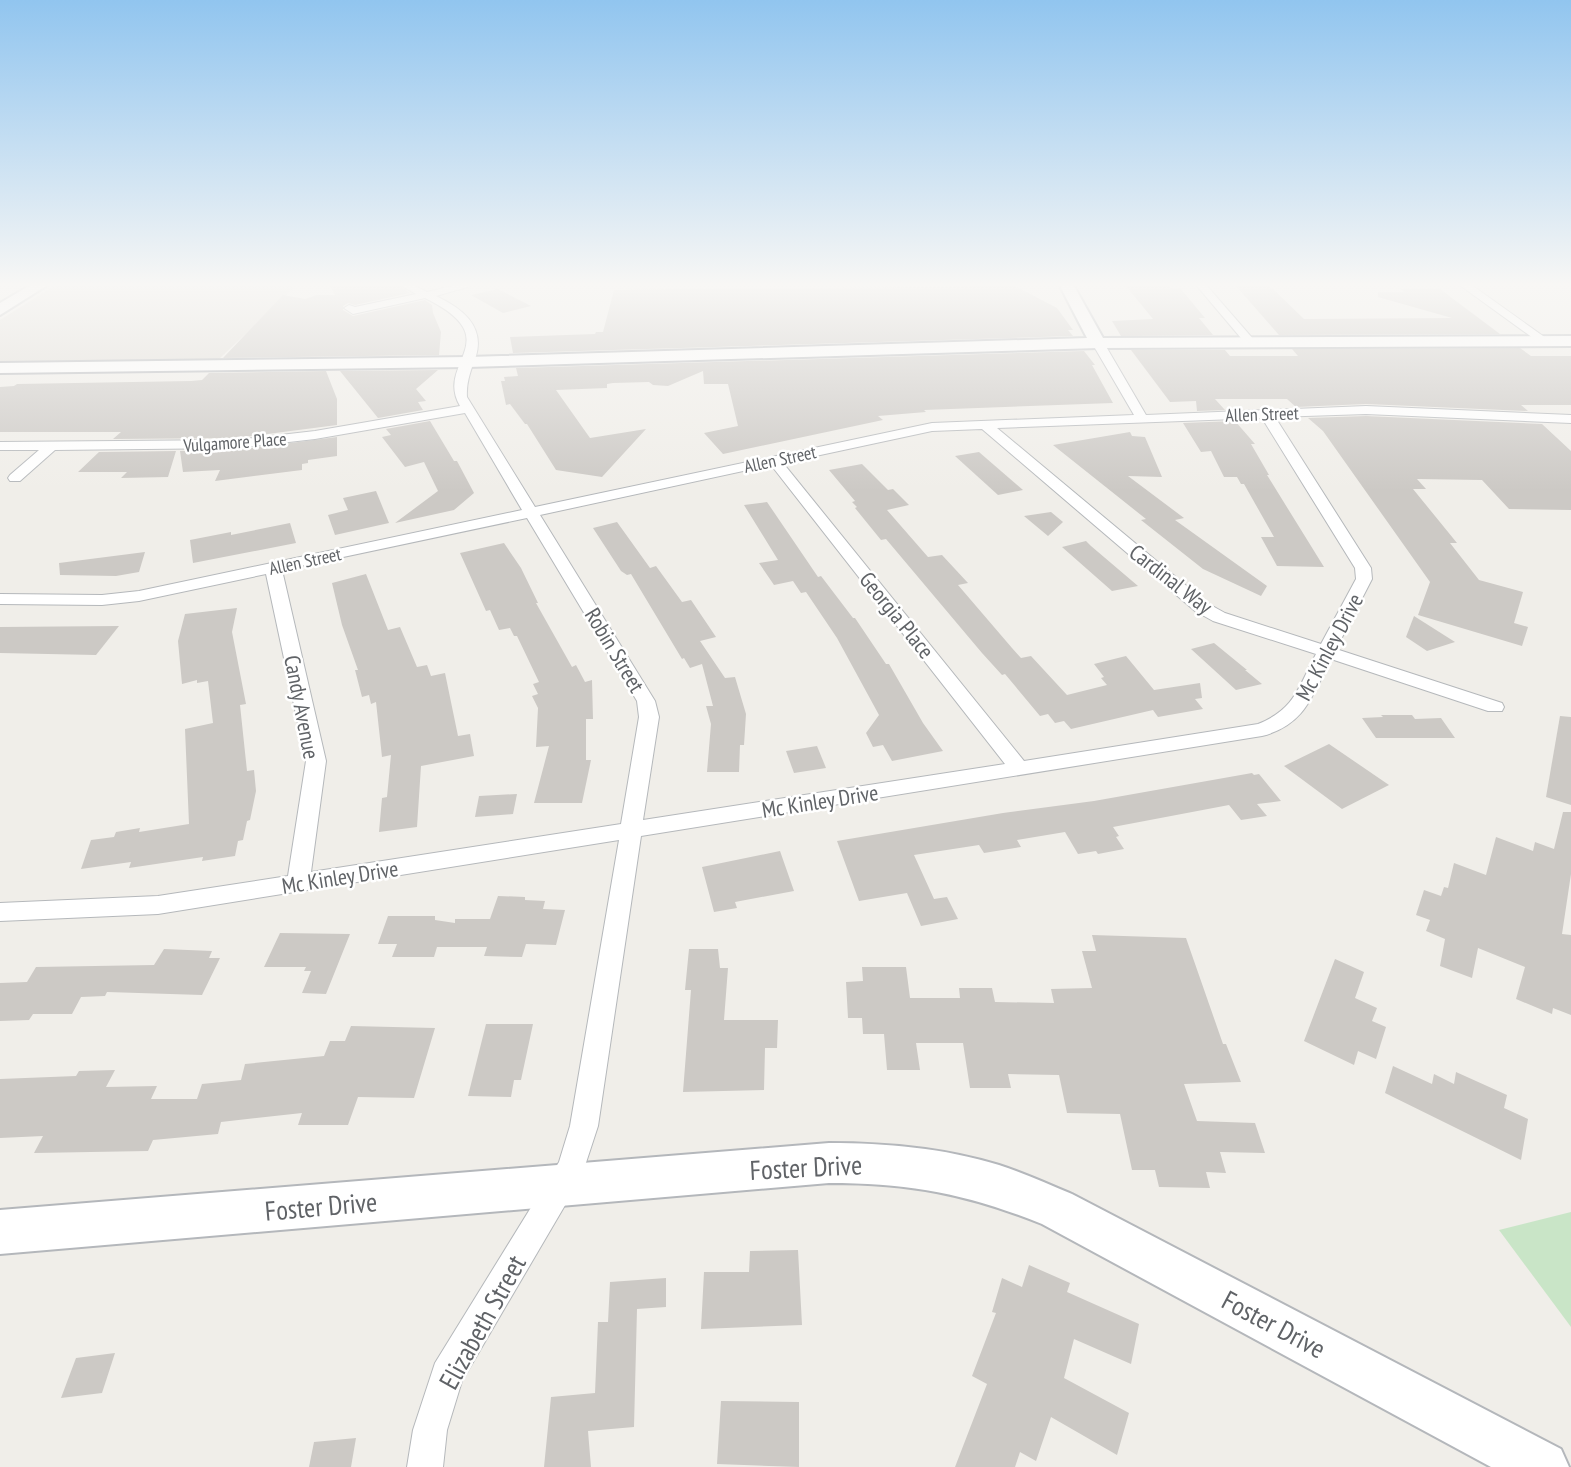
<svg xmlns="http://www.w3.org/2000/svg" width="1571" height="1467" font-family="'PT Sans Narrow',sans-serif">
<style>
.education{fill:#e0ddd7}
.green{fill:#c9e5c7}
.building{fill:#ccc9c5}
.lines{fill:none;stroke-linecap:round;stroke-linejoin:round}
.street-casing{stroke:#b5b8bb;stroke-width:2}
.secondary-casing{stroke:#b4b7bb;stroke-width:4}
.street{fill:#fff;fill-rule:evenodd}
.secondary{fill:#fff;fill-rule:evenodd}
.labels{text-anchor:middle;dominant-baseline:central;stroke-width:5;stroke-linejoin:round;paint-order:stroke}
.far-street-label{font-size:18px;fill:#606367;stroke:#fff}
.street-label{font-size:22px;fill:#606367;stroke:#fff}
.near-street-label{font-size:27px;fill:#606367;stroke:#fff}
</style>
<rect width="100%" height="100%" fill="#f0eee9"/>
<path class="education" d="M54,286H296L219,359L0,362V320Z"/>
<path class="green" d="M1571,1212V1327L1499,1230Z"/>
<g class="building">
<path d="M330,286H400L410,293L355,305L348,303L343,306V310L353,316L425,300L432,305L433,313L441,332L439,355L223,358L283,295L305,299L317,295H335Z"/>
<path d="M1015,286L1057,308L1073,330H1068L1073,336L513,353L510,337L595,334L596,332H603L614,290Z"/>
<path d="M1126,286H1168L1170,288H1180L1205,318H1199L1213,335L1121,336L1112,321L1153,319Z"/>
<path d="M1236,286H1267L1274,290L1304,319L1452,318L1378,297V292H1405L1401,289H1440L1500,334L1279,335Z"/>
<path d="M498,289L531,306L503,313L471,295Z"/>
<path d="M1520,348L1531,356H1571V405H1521L1528,411L1366,404L1296,407L1287,399H1215L1225,410L1197,411L1196,401L1170,402L1131,350H1225L1230,356H1298L1292,349Z"/>
<path d="M1084,351L1095,365H1092L1113,403L924,410L926,412L878,416L883,420L723,454L704,433L738,426L728,384H704L703,371L668,386L653,385L649,382L613,383L607,384V388L556,390L590,438L646,429L602,477L556,470L527,424H525L510,404L506,405L501,381H505L504,377L518,376L516,368Z"/>
<path d="M438,370L416,389L426,401L418,402L423,410L378,418L340,371Z"/>
<path d="M326,371L337,399V425L236,438L113,439L121,432H0V387L14,386L17,384L191,381L202,380L209,373Z"/>
<path d="M1366,416L1542,424L1571,451V510L1509,509L1482,480L1417,479L1426,489H1413L1457,543H1450L1479,580L1523,592L1514,623L1528,627L1522,646L1418,615L1430,582L1323,431L1308,418Z"/>
<path d="M430,421L454,461H457L474,493L454,510L395,523L438,491L424,462L405,467L382,437L391,435L386,429Z"/>
<path d="M1235,421L1255,444H1251L1269,475H1267L1324,567L1277,566L1261,537H1274L1244,484H1241L1237,477H1224L1211,451L1201,452L1183,423Z"/>
<path d="M1130,432L1132,436L1145,437L1162,477L1128,476L1184,518L1175,520L1267,586L1261,596L1203,569L1141,520L1146,519L1053,445Z"/>
<path d="M337,437V456L308,460V463L302,464V470L215,481L220,470L183,472L180,451L236,450Z"/>
<path d="M176,451L168,477L121,478L127,472H78L99,452Z"/>
<path d="M979,452L1023,490L998,495L955,456Z"/>
<path d="M862,464L888,490L893,489L909,505L887,510L928,557L942,555L968,583L958,585L1012,648L1021,658L1031,656L1067,695L1107,685L1101,678L1104,677L1094,664L1126,656L1154,690L1200,683L1202,698L1195,699L1203,709L1158,717L1153,710L1071,729L1064,721L1055,723L1048,714L1040,716L1005,674L1002,675L982,653L886,539L881,540L855,508L857,507L852,502L855,501L829,470Z"/>
<path d="M376,491L389,523L335,535L328,515L348,510L343,498Z"/>
<path d="M767,502L818,577L821,576L853,618H855L886,664H889L923,723L943,751L892,761L883,745L873,747L866,733L879,715L837,638L806,592L801,593L793,581L774,585L759,563L778,560L744,505Z"/>
<path d="M1051,512L1063,522L1048,536L1024,516Z"/>
<path d="M617,522L650,568L656,566L682,602L691,600L716,637L700,641L725,678L735,677L746,714L744,745H740L739,772H707L711,724L706,706H713L702,664L690,668L684,658L682,659L631,574L627,575L621,571L593,528Z"/>
<path d="M290,523L296,543L193,563L190,540L231,532V535Z"/>
<path d="M1086,541L1091,546L1138,586L1112,591L1062,547Z"/>
<path d="M504,543L521,568L538,603H536L572,667L576,665L585,682L592,680L593,719H586V760H591L582,803H534L549,746L536,747L538,708L532,696L538,694L533,684L539,682L517,636H514L510,628L499,630L490,610L486,611L460,553Z"/>
<path d="M145,552L139,572L116,576L60,575L59,563Z"/>
<path d="M366,574L388,630L400,627L417,667L427,665L431,676L445,673L458,736L470,734L474,756L421,766L417,827L379,832L382,798L387,797L391,755L382,757L376,702L371,704L369,695L362,697L355,670H358L342,625L332,583Z"/>
<path d="M237,608L232,632L246,704L240,705L247,771L254,770L256,791L250,820L247,821L243,840L238,841L235,856L202,861L203,857L129,868L131,862L81,869L91,840L114,837L116,832L140,828L139,832L189,824L185,729L213,723L208,681L197,683V680L182,684L178,641L185,614Z"/>
<path d="M1414,616L1455,642L1427,651L1406,637Z"/>
<path d="M119,626L96,655L0,653V627Z"/>
<path d="M1214,643L1247,670H1245L1262,684L1236,690L1191,649Z"/>
<path d="M1381,715H1412L1415,719L1441,718L1455,738H1376L1362,718L1383,717Z"/>
<path d="M1560,716L1571,717V805L1546,797Z"/>
<path d="M1329,744L1389,785L1342,809L1284,766Z"/>
<path d="M817,746L826,768L794,773L786,751Z"/>
<path d="M1252,773L1254,775L1259,774L1281,801L1257,804L1267,816L1241,820L1229,805L1113,827L1119,836L1116,837L1124,849L1098,854L1096,851L1078,854L1065,832L1017,840L1021,847L984,853L979,845L914,855L934,899L947,897L958,919L921,926L907,893L859,901L837,841L1003,813L1094,801Z"/>
<path d="M517,794L513,814L475,817L479,796Z"/>
<path d="M1563,812H1571V874L1562,934L1571,935V1015L1553,1008L1552,1014L1516,999L1525,967L1478,948L1472,978L1440,966L1445,939L1426,931L1430,920L1416,915L1424,890L1441,896L1444,887L1448,888L1454,863L1486,875L1496,837L1533,851L1535,842L1554,849Z"/>
<path d="M780,851L794,891L735,902L737,908L714,912L702,867Z"/>
<path d="M498,896L525,897V900L545,901L543,909L565,910L556,945L526,944L522,957L484,956L487,947H437L434,957H392L397,944H378L388,916H435V920L455,923V919H490Z"/>
<path d="M280,933L350,934L326,994L302,993L311,971H304L306,967H264Z"/>
<path d="M1092,935L1186,938L1223,1044H1226L1241,1082L1184,1084L1197,1121L1255,1123L1265,1153L1220,1152L1226,1173L1206,1172L1210,1188L1159,1187L1155,1170H1132L1120,1114L1067,1113L1059,1075L1008,1074L1011,1088H970L963,1043H916L920,1070H887L884,1034H863L862,1018H848L846,982L863,981L862,967H906L910,998H960L959,988H992L995,1002L1054,1003L1051,989L1092,988L1082,951H1096Z"/>
<path d="M164,949L212,951L209,958H220L202,995L107,992L105,996L81,997L72,1014H33L29,1020L0,1021V983L27,982L36,967L154,965Z"/>
<path d="M689,949H718L720,968H728L724,1020H778L777,1048H765L764,1090L683,1092L691,990H685Z"/>
<path d="M1335,959L1364,972L1355,998L1377,1008L1372,1021L1386,1027L1376,1059L1358,1051L1354,1065L1304,1041Z"/>
<path d="M486,1024H533L521,1080H514L511,1097L468,1096Z"/>
<path d="M351,1026L435,1028L414,1098L358,1097L348,1125H298L302,1113L221,1122L218,1134L153,1140L148,1151L34,1153L43,1136L0,1138V1079L76,1076L79,1071L115,1070L106,1087L157,1086L151,1099H197L202,1084L241,1080L245,1064L324,1056L330,1041H345Z"/>
<path d="M1393,1066L1432,1084L1434,1074L1454,1084L1456,1072L1507,1095L1504,1108L1528,1119L1521,1160L1385,1093Z"/>
<path d="M798,1250L802,1325L701,1329L704,1272H749L750,1251Z"/>
<path d="M1029,1265L1070,1283L1067,1292L1139,1324L1131,1364L1074,1339L1064,1378L1129,1413L1117,1455L1051,1417L1036,1461L1020,1452L1015,1467H955L987,1384L972,1376L996,1313L992,1312L1002,1278L1022,1287Z"/>
<path d="M666,1278V1307L637,1309L634,1427L588,1431L591,1467H544L551,1397L595,1393L598,1322H608L610,1282Z"/>
<path d="M115,1353L102,1393L61,1398L76,1358Z"/>
<path d="M721,1401L799,1402V1467L717,1464Z"/>
<path d="M356,1438L351,1467H309L314,1442Z"/>
</g>
<g class="lines">
<g class="street-casing">
<g id="street">
<path d="M402,286H415L427,292L452,286H471L436,296C461,308 485,325 476,356C471,370 466,382 467,397L535,507L932,423L1134,415L1092,343L1098,340L1104,343L1146,415L1366,406L1571,415V423L1366,414L1275,417L1371,568L1372,579L1336,649L1502,703L1504,707L1502,711H1488L1331,659C1312,696 1305,725 1262,736L641,836L598,1126L581,1178L462,1381L447,1430L443,1467H407L413,1430L435,1363L559,1162L570,1126L619,840L158,914L0,921V903L158,896L288,876L306,761L266,574L139,601L102,605L0,604V594L102,595L139,591L522,510L465,413L315,439L236,448L55,450L20,481H10L8,478L10,475L39,450H0V442L236,440L315,431L460,406C434,362 510,340 425,298L353,314L344,308L349,305L355,307L416,294ZM1262,418L1355,568L1356,579L1321,644L1225,613L1207,603L997,428ZM982,429L1195,611L1213,621L1316,654C1298,688 1295,709 1258,724L1024,761L783,463L932,431ZM771,465L1005,764L643,820L659,717L655,701L540,515ZM527,518L637,701L639,717L621,824L311,872L326,761L282,570Z"/>
<path d="M1197,286H1207L1254,340V344H1246Z"/>
<path d="M1461,286H1473L1550,341L1548,343H1540Z"/>
</g>
</g>
<g class="secondary-casing">
<g id="secondary">
<path d="M29,286H46L0,315V303Z"/>
<path d="M1060,286H1074L1103,338L1571,336V346L1098,348L468,367L0,373V363L468,357L1087,338Z"/>
<path d="M829,1143C886,1143 944,1148 999,1165C1024,1173 1048,1184 1072,1194L1561,1449L1569,1467H1491L1042,1224C967,1194 910,1183 829,1183L0,1254V1210Z"/>
</g>
</g>
<use href="#street" class="street"/>
<use href="#secondary" class="secondary"/>
</g>
<linearGradient id="sky" x2="0" y2="1"><stop stop-color="#91c5ef"/><stop offset="0.58" stop-color="#f8f7f5"/><stop offset="1" stop-color="#f8f7f5" stop-opacity="0"/></linearGradient>
<rect width="1571" height="491" fill="url(#sky)"/>
<g class="labels">
<g class="far-street-label">
<text transform="translate(1262 414) rotate(-2)">Allen Street</text>
<text transform="translate(235 442) rotate(-4)">Vulgamore Place</text>
<text transform="translate(780 459) rotate(-12)">Allen Street</text>
<text transform="translate(305 561) rotate(-12)">Allen Street</text>
</g>
<g class="street-label">
<text transform="translate(1171 579) rotate(38)">Cardinal Way</text>
<text transform="translate(897 615) rotate(51)">Georgia Place</text>
<text transform="translate(1329 647) rotate(-62)">Mc Kinley Drive</text>
<text transform="translate(615 650) rotate(59)">Robin Street</text>
<text transform="translate(302 707) rotate(79)">Candy Avenue</text>
<text transform="translate(820 801) rotate(-9)">Mc Kinley Drive</text>
<text transform="translate(340 877) rotate(-9)">Mc Kinley Drive</text>
</g>
<g class="near-street-label">
<text transform="translate(806 1167) rotate(-3)">Foster Drive</text>
<text transform="translate(321 1206) rotate(-5)">Foster Drive</text>
<text transform="translate(482 1322) rotate(-61)">Elizabeth Street</text>
<text transform="translate(1274 1324) rotate(28)">Foster Drive</text>
</g>
</g>
</svg>
